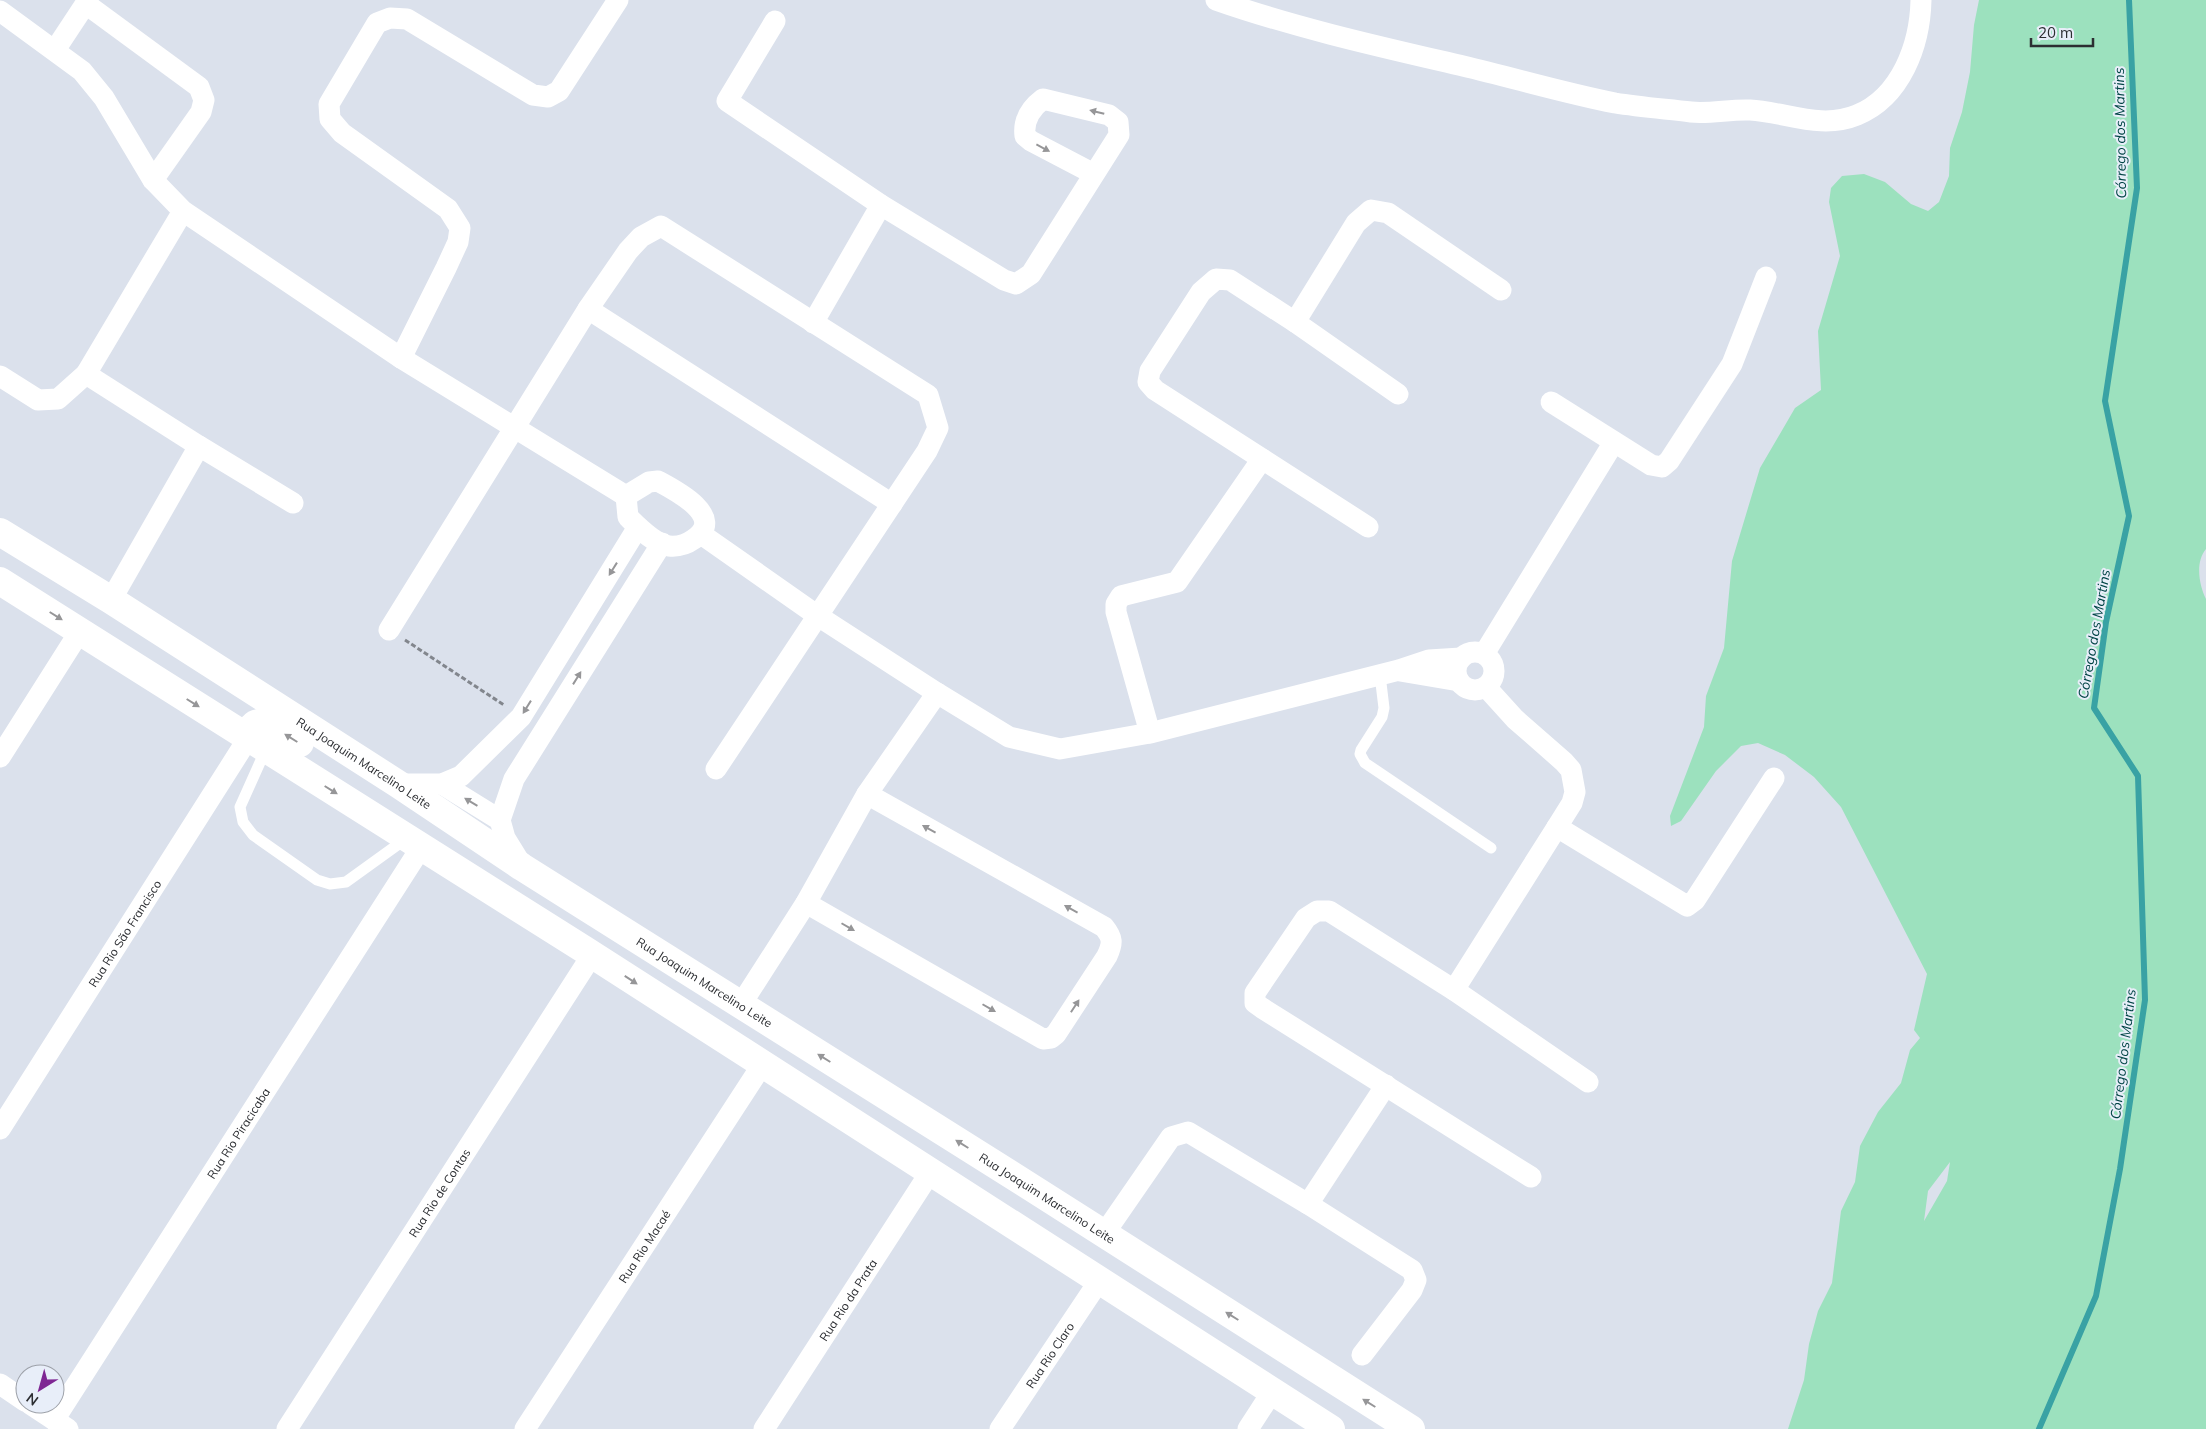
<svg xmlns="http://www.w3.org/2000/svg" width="2206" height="1429" font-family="Mulish,sans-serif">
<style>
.green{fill:#9ce1be;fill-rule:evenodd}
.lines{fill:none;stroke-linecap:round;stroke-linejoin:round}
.stream{stroke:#39a2a4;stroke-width:6}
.path{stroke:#82868d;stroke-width:3;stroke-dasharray:5 2.5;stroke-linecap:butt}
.service{stroke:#fff;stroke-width:11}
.minor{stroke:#fff;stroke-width:21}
.secondary{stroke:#fff;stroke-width:28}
.oneway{fill:#969698}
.labels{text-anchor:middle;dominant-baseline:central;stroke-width:4;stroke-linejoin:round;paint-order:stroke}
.street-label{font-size:12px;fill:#2c2e32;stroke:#e8eef9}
.water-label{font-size:14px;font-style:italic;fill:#004445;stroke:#e8eef9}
</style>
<rect width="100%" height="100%" fill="#dbe1ec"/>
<path class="green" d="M1979,0H2206V549C2195,562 2199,585 2206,599V1429H1788L1804,1380L1809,1344L1818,1311L1832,1283L1841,1211L1855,1182L1860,1146L1878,1112L1901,1083L1910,1050L1920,1038L1914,1030L1927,974L1841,807L1814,777L1785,755L1758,743L1741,746L1716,771L1681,821L1671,826L1670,816L1704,727L1706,696L1724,648L1732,561L1760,468L1795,408L1821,390L1818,331L1840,256L1829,202L1831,188L1842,176L1864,174L1885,182L1911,204L1928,211L1939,202L1949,176L1950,148L1962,112L1970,72L1974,25ZM1950,1162L1947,1181L1924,1221L1928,1191Z"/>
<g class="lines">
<path class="stream" d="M2039,1429L2096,1296L2120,1169L2145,1000L2138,776L2094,708L2106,622L2129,516L2105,401L2137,188L2129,0"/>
<path class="path" d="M405,640L504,705"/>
<g class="service">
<path d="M1380,675L1384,708L1382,717L1361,750L1360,754L1365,763L1491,848"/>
<path d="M266,749L240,807L243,822L253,835L317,880L330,884L346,882L407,838"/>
</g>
<g class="minor">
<path d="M1216,0C1296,28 1381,47 1463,66C1514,78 1564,93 1615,103C1640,107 1666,109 1691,112C1710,114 1731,109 1750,110C1786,112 1821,130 1857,115C1901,97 1920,45 1921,0"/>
<path d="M86,4L199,87L204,100L201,112L153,180"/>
<path d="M0,11L82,71L104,98L153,180L183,211L401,358L626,496"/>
<path d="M775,21L727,101L881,205L1004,280L1016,284L1031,274L1119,135L1118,122L1109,115L1043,99C1031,108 1023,120 1025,136L1031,141L1094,174"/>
<path d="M55,50L88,0"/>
<path d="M588,309L892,504"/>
<path d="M1295,322L1356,223L1371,210L1388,213L1501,290"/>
<path d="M813,323L881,205"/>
<path d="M401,358L446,268L458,242L460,228L448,209L342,133L330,119L329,104L377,23L390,18L407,19L533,95L548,97L559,91L618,0"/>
<path d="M0,376L38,400L58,399L86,374"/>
<path d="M1551,402L1651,465L1662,467L1669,461L1732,364L1766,277"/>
<path d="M199,446L293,503"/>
<path d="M658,481C675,490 727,517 694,539C687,544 678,547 669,546C654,544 638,527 628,517L626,496L649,482Z"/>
<path d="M1368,527L1155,390L1148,382L1150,371L1201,292L1216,279L1230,280L1295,322L1398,394"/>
<path d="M701,534L818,616L937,693L1009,737L1060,749L1150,733L1399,670L1429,660L1461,658"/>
<path d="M111,600L199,446L86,374L183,211"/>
<path d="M389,630L588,309L628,251L641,237L661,226L928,395L938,428L927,451L716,769"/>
<circle cx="1475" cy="671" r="19"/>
<path d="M1484,654L1614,442"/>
<path d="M1400,671L1459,681"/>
<path d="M1150,733L1116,612V604L1121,596L1177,582L1262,459"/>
<path d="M0,757L80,631"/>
<path d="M398,784H442L461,776L521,717L638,527"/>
<path d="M442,784L500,820"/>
<path d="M1557,827L1687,906L1695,900L1774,778"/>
<path d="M521,864L505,838L500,820L514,779L662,543"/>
<path d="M806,903L1043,1039L1051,1038L1056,1034L1107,956C1113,943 1113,938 1104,927L867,794"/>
<path d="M1454,990L1557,827L1572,803L1575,792L1571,770L1564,762L1515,719L1486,687"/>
<path d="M740,1006L806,903L867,794L937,693"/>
<path id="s1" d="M0,1129L249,737"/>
<path d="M1531,1177L1262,1008L1255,1003V993L1306,918L1317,911H1329L1454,990L1588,1082"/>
<path d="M1308,1204L1386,1085"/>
<path d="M1104,1234L1171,1137L1188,1132L1308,1204L1412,1270L1416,1280L1412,1290L1362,1355"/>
<path d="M0,1384L25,1401"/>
<path d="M30,1404L68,1429"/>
<path id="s2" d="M54,1420L422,846"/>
<path id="s3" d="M287,1429L592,955"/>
<path id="s4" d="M525,1429L762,1065"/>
<path id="s5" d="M764,1429L931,1171"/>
<path id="s6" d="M1000,1429L1099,1281"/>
<path d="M1248,1429L1272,1392"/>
</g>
<g class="secondary">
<path id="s7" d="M0,532L111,600L398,784L522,867L1029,1186L1411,1429"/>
<path d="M0,581L585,950L1331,1429"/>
<path d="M249,737C250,734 251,728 253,726C262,715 291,738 300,743"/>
</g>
</g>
<defs><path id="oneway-solid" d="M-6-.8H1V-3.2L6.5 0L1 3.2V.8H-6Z" transform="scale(1.25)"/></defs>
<g class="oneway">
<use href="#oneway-solid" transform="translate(1097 112) rotate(-166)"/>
<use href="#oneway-solid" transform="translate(1043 148) rotate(28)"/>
<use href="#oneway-solid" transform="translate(613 569) rotate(122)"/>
<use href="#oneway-solid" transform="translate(56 616) rotate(32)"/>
<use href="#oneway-solid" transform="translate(577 678) rotate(-58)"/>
<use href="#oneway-solid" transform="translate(193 703) rotate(32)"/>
<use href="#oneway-solid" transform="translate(527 707) rotate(122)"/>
<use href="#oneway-solid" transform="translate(291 738) rotate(-148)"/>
<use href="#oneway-solid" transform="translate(331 790) rotate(32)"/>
<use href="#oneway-solid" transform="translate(471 802) rotate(-149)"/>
<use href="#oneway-solid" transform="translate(929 829) rotate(-151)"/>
<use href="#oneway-solid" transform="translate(1071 909) rotate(-151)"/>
<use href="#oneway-solid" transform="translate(848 927) rotate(30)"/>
<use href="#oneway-solid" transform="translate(631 980) rotate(33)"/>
<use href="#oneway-solid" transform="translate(1075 1006) rotate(-57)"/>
<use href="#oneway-solid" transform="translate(989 1008) rotate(30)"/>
<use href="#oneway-solid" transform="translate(824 1058) rotate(-148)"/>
<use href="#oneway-solid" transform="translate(962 1144) rotate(-148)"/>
<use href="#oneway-solid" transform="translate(1232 1316) rotate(-148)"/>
<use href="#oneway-solid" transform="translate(1369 1403) rotate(-148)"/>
</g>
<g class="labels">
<g class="street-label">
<text stroke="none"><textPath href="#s7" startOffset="431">Rua Joaquim Marcelino Leite</textPath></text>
<text stroke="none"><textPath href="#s1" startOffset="232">Rua Rio São Francisco</textPath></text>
<text stroke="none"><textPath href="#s7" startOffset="836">Rua Joaquim Marcelino Leite</textPath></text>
<text stroke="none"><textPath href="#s2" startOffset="341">Rua Rio Piracicaba</textPath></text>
<text stroke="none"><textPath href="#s3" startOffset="281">Rua Rio de Contas</textPath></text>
<text stroke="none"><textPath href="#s7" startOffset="1241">Rua Joaquim Marcelino Leite</textPath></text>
<text stroke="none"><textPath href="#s4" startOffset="218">Rua Rio Macaé</textPath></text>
<text stroke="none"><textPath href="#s5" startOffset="154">Rua Rio da Prata</textPath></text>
<text stroke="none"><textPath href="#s6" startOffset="89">Rua Rio Claro</textPath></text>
</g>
<g class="water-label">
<text transform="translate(2120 133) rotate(-91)">Córrego dos Martins</text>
<text transform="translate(2094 634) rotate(-80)">Córrego dos Martins</text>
<text transform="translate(2123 1054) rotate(-83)">Córrego dos Martins</text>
</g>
</g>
<g transform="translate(40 1389) rotate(217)"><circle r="24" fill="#e8eef9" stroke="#9da1a9"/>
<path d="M0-4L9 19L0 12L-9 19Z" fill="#7e2693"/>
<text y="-8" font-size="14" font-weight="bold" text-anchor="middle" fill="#2c2e32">N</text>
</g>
<path d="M2031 38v8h62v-8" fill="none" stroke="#2c2e32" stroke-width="2.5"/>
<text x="2038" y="38" font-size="15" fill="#2c2e32" stroke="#e8eef9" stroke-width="4" paint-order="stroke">20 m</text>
</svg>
